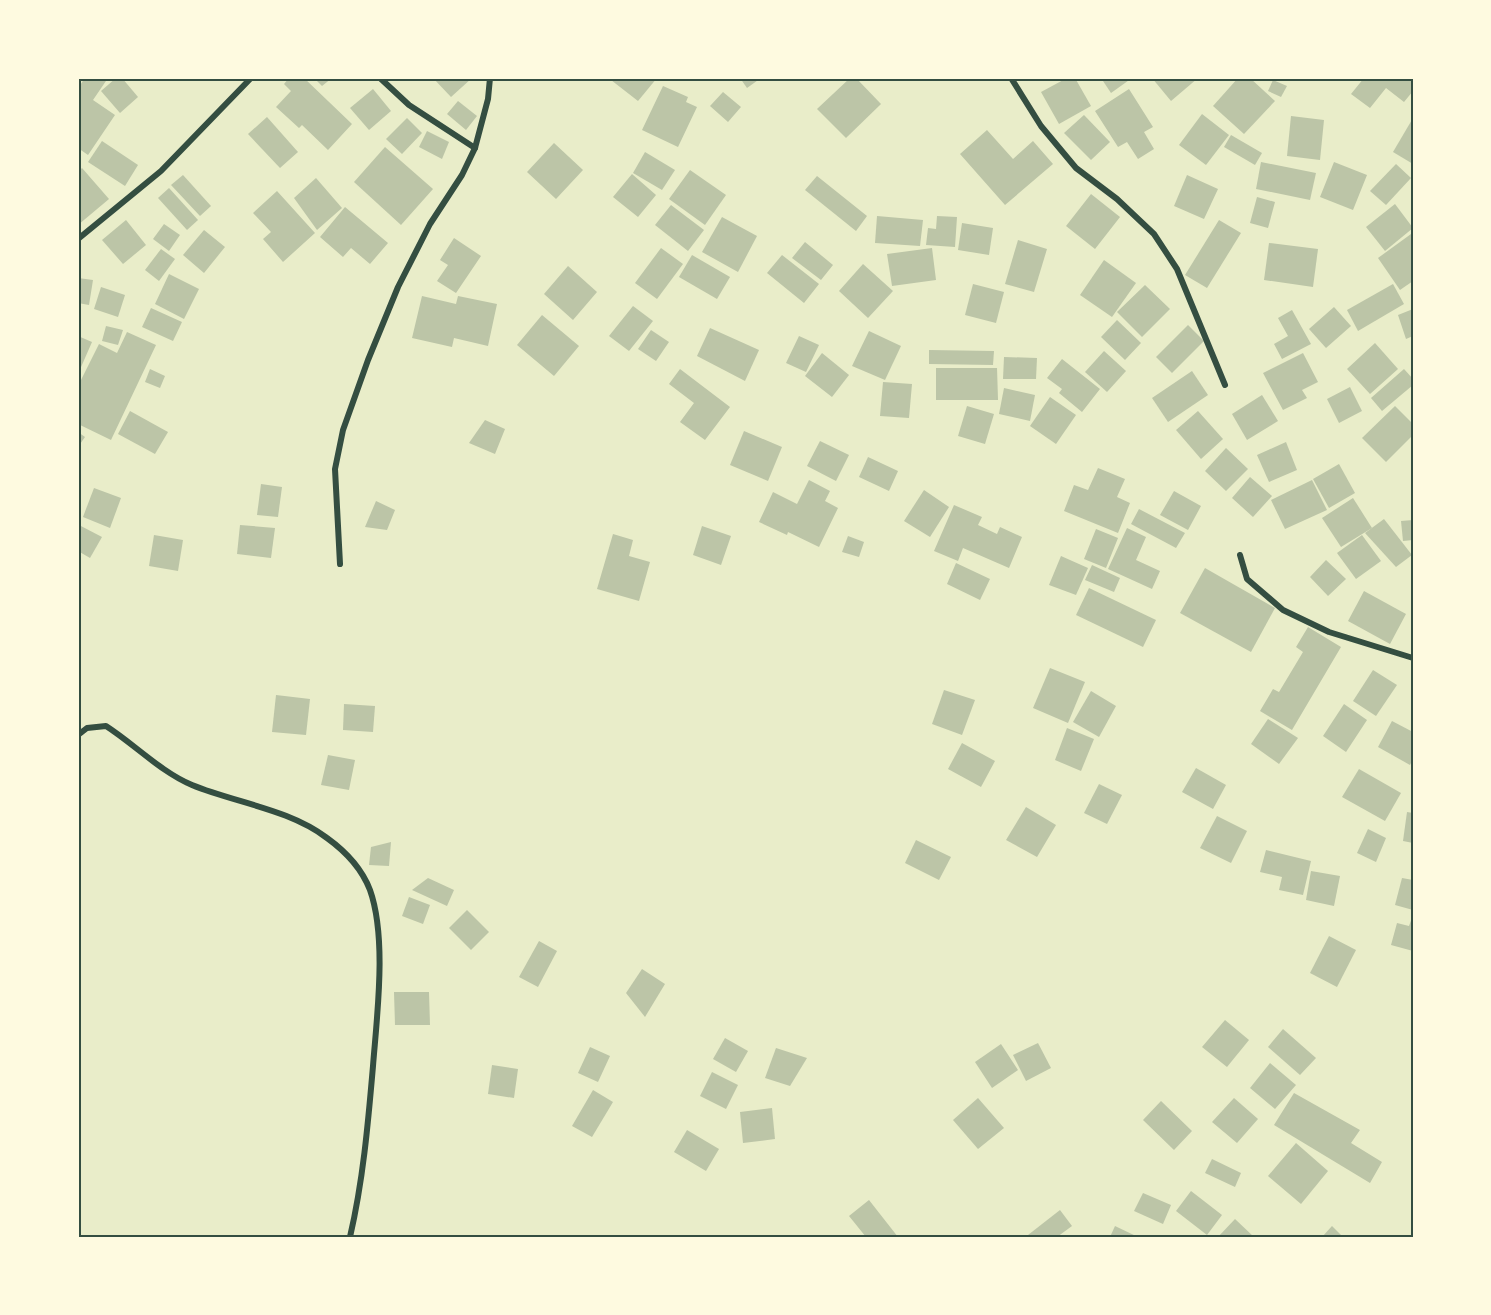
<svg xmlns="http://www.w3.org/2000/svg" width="1491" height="1315" font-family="Manrope,sans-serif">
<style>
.building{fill:#bcc5a7}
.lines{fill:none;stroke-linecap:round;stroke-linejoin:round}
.minor{stroke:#344e41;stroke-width:6}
.neatline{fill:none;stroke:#344e41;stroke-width:2}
</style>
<rect width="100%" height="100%" fill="#e9edc9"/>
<g class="building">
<path d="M85,78H108L93,100L115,115L88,155L78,148V88Z"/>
<path d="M116,78H122L138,97L120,113L101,91Z"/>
<path d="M289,78H304L352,124L328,150L302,125L299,128L276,107L291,91L284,84Z"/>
<path d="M314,78H332L322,86Z"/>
<path d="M433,78H472L451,97Z"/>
<path d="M612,78H657L638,101L611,80Z"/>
<path d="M740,78H761L747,88Z"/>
<path d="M850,78H856L881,104L846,138L817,109Z"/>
<path d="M1067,78H1075L1091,106L1059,124L1041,92Z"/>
<path d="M1101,78H1132L1111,93Z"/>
<path d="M1152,78H1198L1171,101Z"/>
<path d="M1238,78H1250L1275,101L1244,134L1213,106Z"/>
<path d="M1364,78H1413V91L1404,102L1386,88L1370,108L1351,94Z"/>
<path d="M1273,80L1287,86L1281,97L1268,91Z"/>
<path d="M663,86L688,97L686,102L697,107L678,147L642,130Z"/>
<path d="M373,89L391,111L369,130L350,108Z"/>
<path d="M1129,89L1153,127L1144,132L1154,149L1138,159L1127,142L1118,147L1095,111Z"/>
<path d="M723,92L741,107L728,122L710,106Z"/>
<path d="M458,101L477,116L466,130L447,114Z"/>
<path d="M1202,114L1229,135L1206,165L1179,145Z"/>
<path d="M1084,115L1110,142L1091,160L1064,133Z"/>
<path d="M1291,116L1324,120L1320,160L1287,156Z"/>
<path d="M267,117L298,152L280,168L248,134Z"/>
<path d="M407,118L422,133L402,154L386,139Z"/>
<path d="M1413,118V164L1393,152Z"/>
<path d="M987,130L1013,159L1033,141L1053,164L1005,205L960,154Z"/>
<path d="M427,131L449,142L442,159L419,147Z"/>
<path d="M1231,135L1262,153L1255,165L1224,147Z"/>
<path d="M102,141L138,165L125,186L88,162Z"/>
<path d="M554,143L583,170L556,199L527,172Z"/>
<path d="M385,147L433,189L401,225L354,182Z"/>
<path d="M645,152L675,170L662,190L633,173Z"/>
<path d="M1261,162L1316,173L1310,200L1256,189Z"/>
<path d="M1334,162L1367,175L1353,210L1320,197Z"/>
<path d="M1396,164L1411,178L1386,205L1370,191Z"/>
<path d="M82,168L109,199L78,225V172Z"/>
<path d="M690,170L726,195L705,225L669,199Z"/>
<path d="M632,174L656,195L638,217L613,197Z"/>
<path d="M183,175L211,206L200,216L171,185Z"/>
<path d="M1187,175L1218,189L1204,219L1174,206Z"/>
<path d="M817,176L867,216L856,231L805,190Z"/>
<path d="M316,178L342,208L317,230L294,198Z"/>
<path d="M169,188L198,220L187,230L158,198Z"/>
<path d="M277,191L315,233L283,262L263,239L271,232L253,213Z"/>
<path d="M1091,194L1120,217L1095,249L1066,226Z"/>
<path d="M1257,197L1275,202L1268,228L1250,223Z"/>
<path d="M1395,204L1413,228L1385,251L1366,227Z"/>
<path d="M671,205L704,230L688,251L655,225Z"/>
<path d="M345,207L388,243L370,264L351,248L343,257L320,237Z"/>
<path d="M877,216L923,220L920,246L875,243Z"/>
<path d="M937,216L957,217L955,247L926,245L928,228L936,229Z"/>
<path d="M722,217L757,236L738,272L702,252Z"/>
<path d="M126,220L146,245L123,264L102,240Z"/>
<path d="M1219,220L1241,233L1207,288L1185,275Z"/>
<path d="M962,223L993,228L989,255L958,250Z"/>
<path d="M164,224L180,235L169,251L153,239Z"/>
<path d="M204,230L225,247L204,273L183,255Z"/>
<path d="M1411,234L1413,281L1400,290L1378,258Z"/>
<path d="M454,238L481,256L456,293L437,281L448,265L440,260Z"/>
<path d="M1018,240L1047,249L1034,292L1005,284Z"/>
<path d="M805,242L833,265L821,280L792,258Z"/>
<path d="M1269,243L1318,249L1313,287L1264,280Z"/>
<path d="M661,248L683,264L657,299L635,283Z"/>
<path d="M932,248L936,280L892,286L887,254Z"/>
<path d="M161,249L175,259L159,281L145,270Z"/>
<path d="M692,255L730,277L717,299L679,277Z"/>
<path d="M782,255L819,284L804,303L767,273Z"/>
<path d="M1104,260L1136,283L1112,317L1080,295Z"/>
<path d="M863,264L893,291L868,318L839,291Z"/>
<path d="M568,266L597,292L573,320L544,294Z"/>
<path d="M169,274L199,289L184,319L155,304Z"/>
<path d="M78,278L93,280L89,305L78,303Z"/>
<path d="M973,284L1004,292L996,323L965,315Z"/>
<path d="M1393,284L1404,304L1358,331L1347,310Z"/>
<path d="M1145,285L1170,309L1142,337L1117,312Z"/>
<path d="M101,287L125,295L118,317L94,309Z"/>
<path d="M422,296L456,304L458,296L497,304L488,346L454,338L452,347L412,338Z"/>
<path d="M633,306L653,321L629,351L609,336Z"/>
<path d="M1334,307L1351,326L1326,348L1309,329Z"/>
<path d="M151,308L182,322L173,341L142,327Z"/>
<path d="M1413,309V336L1406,339L1398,315Z"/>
<path d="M1292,310L1311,344L1282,359L1274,344L1288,336L1278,318Z"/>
<path d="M542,315L579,346L554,376L517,345Z"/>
<path d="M1117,320L1141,343L1125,360L1101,337Z"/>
<path d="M1188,325L1204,341L1172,373L1156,357Z"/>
<path d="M106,326L123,330L118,345L102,341Z"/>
<path d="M710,328L759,350L745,381L697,356Z"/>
<path d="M651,330L669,342L656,361L638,349Z"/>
<path d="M869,331L901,346L885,380L852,366Z"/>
<path d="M127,332L156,345L111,440L78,424V386L99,344L117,353Z"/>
<path d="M78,336L92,342L78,374Z"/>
<path d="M799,336L819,345L806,372L786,363Z"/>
<path d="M1375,343L1398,369L1370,394L1347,369Z"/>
<path d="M929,350L994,351L993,365L929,364Z"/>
<path d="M1104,351L1126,371L1107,392L1085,372Z"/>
<path d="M822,353L849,375L832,397L805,376Z"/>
<path d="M1303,353L1318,382L1302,390L1307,398L1283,410L1263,373Z"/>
<path d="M1004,357L1037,358L1036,379H1003Z"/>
<path d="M1062,359L1100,389L1082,412L1059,393L1062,389L1047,378Z"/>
<path d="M936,368H997L998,400H936Z"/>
<path d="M150,369L165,376L160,388L145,382Z"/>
<path d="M680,369L730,407L705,440L680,422L694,403L669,384Z"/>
<path d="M1404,369L1413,379V385L1382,411L1371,398Z"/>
<path d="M1192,371L1208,395L1168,422L1152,398Z"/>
<path d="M883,382L912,384L909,418L880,416Z"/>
<path d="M1350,387L1362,411L1339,423L1327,399Z"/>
<path d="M1004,388L1035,395L1030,421L999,414Z"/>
<path d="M1262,395L1278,421L1247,440L1232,414Z"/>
<path d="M1050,397L1076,415L1056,444L1030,426Z"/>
<path d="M967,406L994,414L985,444L958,436Z"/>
<path d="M1395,406L1413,424V435L1386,462L1362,438Z"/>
<path d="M130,411L168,432L155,454L118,434Z"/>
<path d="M1198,411L1223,439L1201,459L1176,430Z"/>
<path d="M485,420L505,429L495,454L469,443Z"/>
<path d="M744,431L782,447L768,481L730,465Z"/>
<path d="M78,432L85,437L78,447Z"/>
<path d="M820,441L849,455L836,481L807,466Z"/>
<path d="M1286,442L1297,470L1269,482L1257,455Z"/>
<path d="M1226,448L1248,469L1226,491L1205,471Z"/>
<path d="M868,457L898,471L889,491L859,477Z"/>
<path d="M1339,464L1355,493L1329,508L1313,479Z"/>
<path d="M1098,468L1125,479L1117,497L1130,503L1118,533L1064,511L1074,485L1088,490Z"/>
<path d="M1250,477L1272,496L1253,517L1232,498Z"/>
<path d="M809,480L830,491L825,501L838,508L819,547L788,532L787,535L759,522L773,492L797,504Z"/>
<path d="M1312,480L1327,510L1285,529L1271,500Z"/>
<path d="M261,484L282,487L278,517L257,515Z"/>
<path d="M94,488L121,498L110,528L83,517Z"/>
<path d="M924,490L949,507L930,537L904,521Z"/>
<path d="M1174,491L1201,506L1188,530L1160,515Z"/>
<path d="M1353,498L1372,528L1341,547L1322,518Z"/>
<path d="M376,501L395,510L387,530L365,527Z"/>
<path d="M954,505L982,517L978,525L997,534L1000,527L1022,537L1009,568L963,548L958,561L934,551Z"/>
<path d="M1139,509L1185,533L1176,548L1131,524Z"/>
<path d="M1384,519L1412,555L1396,567L1365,533Z"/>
<path d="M1413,520V540L1403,541L1401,521Z"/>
<path d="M79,525L102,537L90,558L78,551Z"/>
<path d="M240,525L275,528L271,558L237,554Z"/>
<path d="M702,526L731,536L721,565L693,555Z"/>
<path d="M1127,528L1146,537L1136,560L1160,571L1152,589L1108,569Z"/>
<path d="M1096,529L1118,538L1106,568L1084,559Z"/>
<path d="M613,534L633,540L629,556L650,562L639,601L597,589Z"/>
<path d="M154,535L183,540L178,571L149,566Z"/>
<path d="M1362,535L1381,561L1356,579L1337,553Z"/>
<path d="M848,536L864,542L859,557L842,552Z"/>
<path d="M1061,556L1088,568L1076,595L1049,585Z"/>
<path d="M1326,560L1346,579L1328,596L1310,577Z"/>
<path d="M956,563L990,579L980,600L947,584Z"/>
<path d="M1092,565L1120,578L1114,592L1085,580Z"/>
<path d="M1205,568L1275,608L1251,652L1180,613Z"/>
<path d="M1089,588L1156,620L1143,647L1076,615Z"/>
<path d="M1364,591L1406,614L1390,644L1348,621Z"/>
<path d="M1308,627L1341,647L1292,730L1260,711L1273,689L1279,692L1303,652L1296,647Z"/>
<path d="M1050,668L1085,682L1068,723L1033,708Z"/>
<path d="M1373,670L1397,685L1376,716L1353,701Z"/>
<path d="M944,690L975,700L962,735L932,724Z"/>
<path d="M1091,691L1116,706L1099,737L1073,722Z"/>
<path d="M276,695L310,699L306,735L272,732Z"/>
<path d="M344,704L375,706L373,732L343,730Z"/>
<path d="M1344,704L1367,720L1346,752L1323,736Z"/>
<path d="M1268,719L1298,738L1279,764L1251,744Z"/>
<path d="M1392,721L1413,732V759L1410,765L1378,747Z"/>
<path d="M1067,728L1094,739L1081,771L1055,760Z"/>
<path d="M962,743L995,761L981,787L948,769Z"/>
<path d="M328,755L355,760L349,790L321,785Z"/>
<path d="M1196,768L1226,785L1213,809L1182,792Z"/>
<path d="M1359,769L1401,793L1385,821L1342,797Z"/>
<path d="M1099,784L1122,795L1107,824L1084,813Z"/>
<path d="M1026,807L1056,825L1037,857L1006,840Z"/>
<path d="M1407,812L1413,813V843L1403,841Z"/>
<path d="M1217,816L1247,831L1231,863L1200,848Z"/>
<path d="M1368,829L1386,838L1376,862L1357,853Z"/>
<path d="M916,840L951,857L939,880L905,863Z"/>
<path d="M391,842L389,866L369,865L371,847Z"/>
<path d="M1266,850L1311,861L1303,895L1279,890L1282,877L1260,872Z"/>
<path d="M1311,871L1340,876L1334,906L1306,900Z"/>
<path d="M428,878L454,890L447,906L412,890Z"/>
<path d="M1402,878L1413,880V910L1395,905Z"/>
<path d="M409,897L430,905L423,924L402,916Z"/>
<path d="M467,910L489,932L471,950L449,928Z"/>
<path d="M1413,915V951L1391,945L1397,923L1409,926Z"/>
<path d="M1329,936L1356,950L1337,987L1310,973Z"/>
<path d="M539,941L557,951L538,987L519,977Z"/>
<path d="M642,969L665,984L645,1017L626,993Z"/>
<path d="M394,992H429L430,1025H395Z"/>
<path d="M1225,1020L1249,1040L1227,1067L1202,1047Z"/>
<path d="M1283,1029L1316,1058L1300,1075L1268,1047Z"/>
<path d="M725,1038L748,1051L736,1072L713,1059Z"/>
<path d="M1038,1043L1051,1068L1026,1081L1013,1055Z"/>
<path d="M1001,1044L1018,1070L992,1088L975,1062Z"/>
<path d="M590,1047L610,1056L598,1082L578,1073Z"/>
<path d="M776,1048L807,1058L790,1086L765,1078Z"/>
<path d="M1270,1063L1296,1085L1275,1109L1250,1088Z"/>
<path d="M492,1065L518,1069L514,1098L488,1094Z"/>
<path d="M712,1072L738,1085L726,1109L700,1096Z"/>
<path d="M593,1090L613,1102L592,1137L572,1126Z"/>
<path d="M1294,1093L1360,1130L1351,1143L1382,1162L1370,1183L1274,1125Z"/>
<path d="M978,1098L1004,1128L978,1149L953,1120Z"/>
<path d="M1234,1098L1258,1119L1237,1143L1212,1122Z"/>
<path d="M1161,1101L1192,1131L1174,1150L1143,1120Z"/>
<path d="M772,1108L775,1139L743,1143L740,1112Z"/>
<path d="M687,1130L719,1149L706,1171L674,1152Z"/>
<path d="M1296,1143L1328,1171L1301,1204L1268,1176Z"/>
<path d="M1212,1159L1241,1173L1235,1187L1205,1173Z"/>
<path d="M1191,1191L1222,1215L1207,1235L1176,1211Z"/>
<path d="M1143,1193L1171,1205L1163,1224L1134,1211Z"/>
<path d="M869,1200L898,1237H866L849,1216Z"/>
<path d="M1060,1210L1072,1226L1057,1237H1029L1028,1235Z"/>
<path d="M1235,1219L1254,1237H1218Z"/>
<path d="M1115,1226L1138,1237H1110Z"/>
<path d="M1332,1226L1343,1237H1322Z"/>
</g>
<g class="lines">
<g class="minor">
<path d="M380,78L409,105L475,148"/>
<path d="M1011,78L1041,126L1076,168L1117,199L1154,234L1177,269L1225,385"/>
<path d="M78,239L161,171L251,78"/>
<path d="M1240,555L1247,579L1283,610L1329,632L1413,658"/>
<path d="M340,564L335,469L343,430L368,360L398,287L430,224L462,175L475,148L488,99L490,78"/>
<path d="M78,735L87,728L106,726C134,744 161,772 192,785C236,803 289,809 327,838C345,851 362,869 370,890C387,938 377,1015 373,1066C368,1124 363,1181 350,1237"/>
</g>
</g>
<rect width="1491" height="1315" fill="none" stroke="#fefae0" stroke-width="159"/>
<rect x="80" y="80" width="1332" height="1156" class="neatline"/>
</svg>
